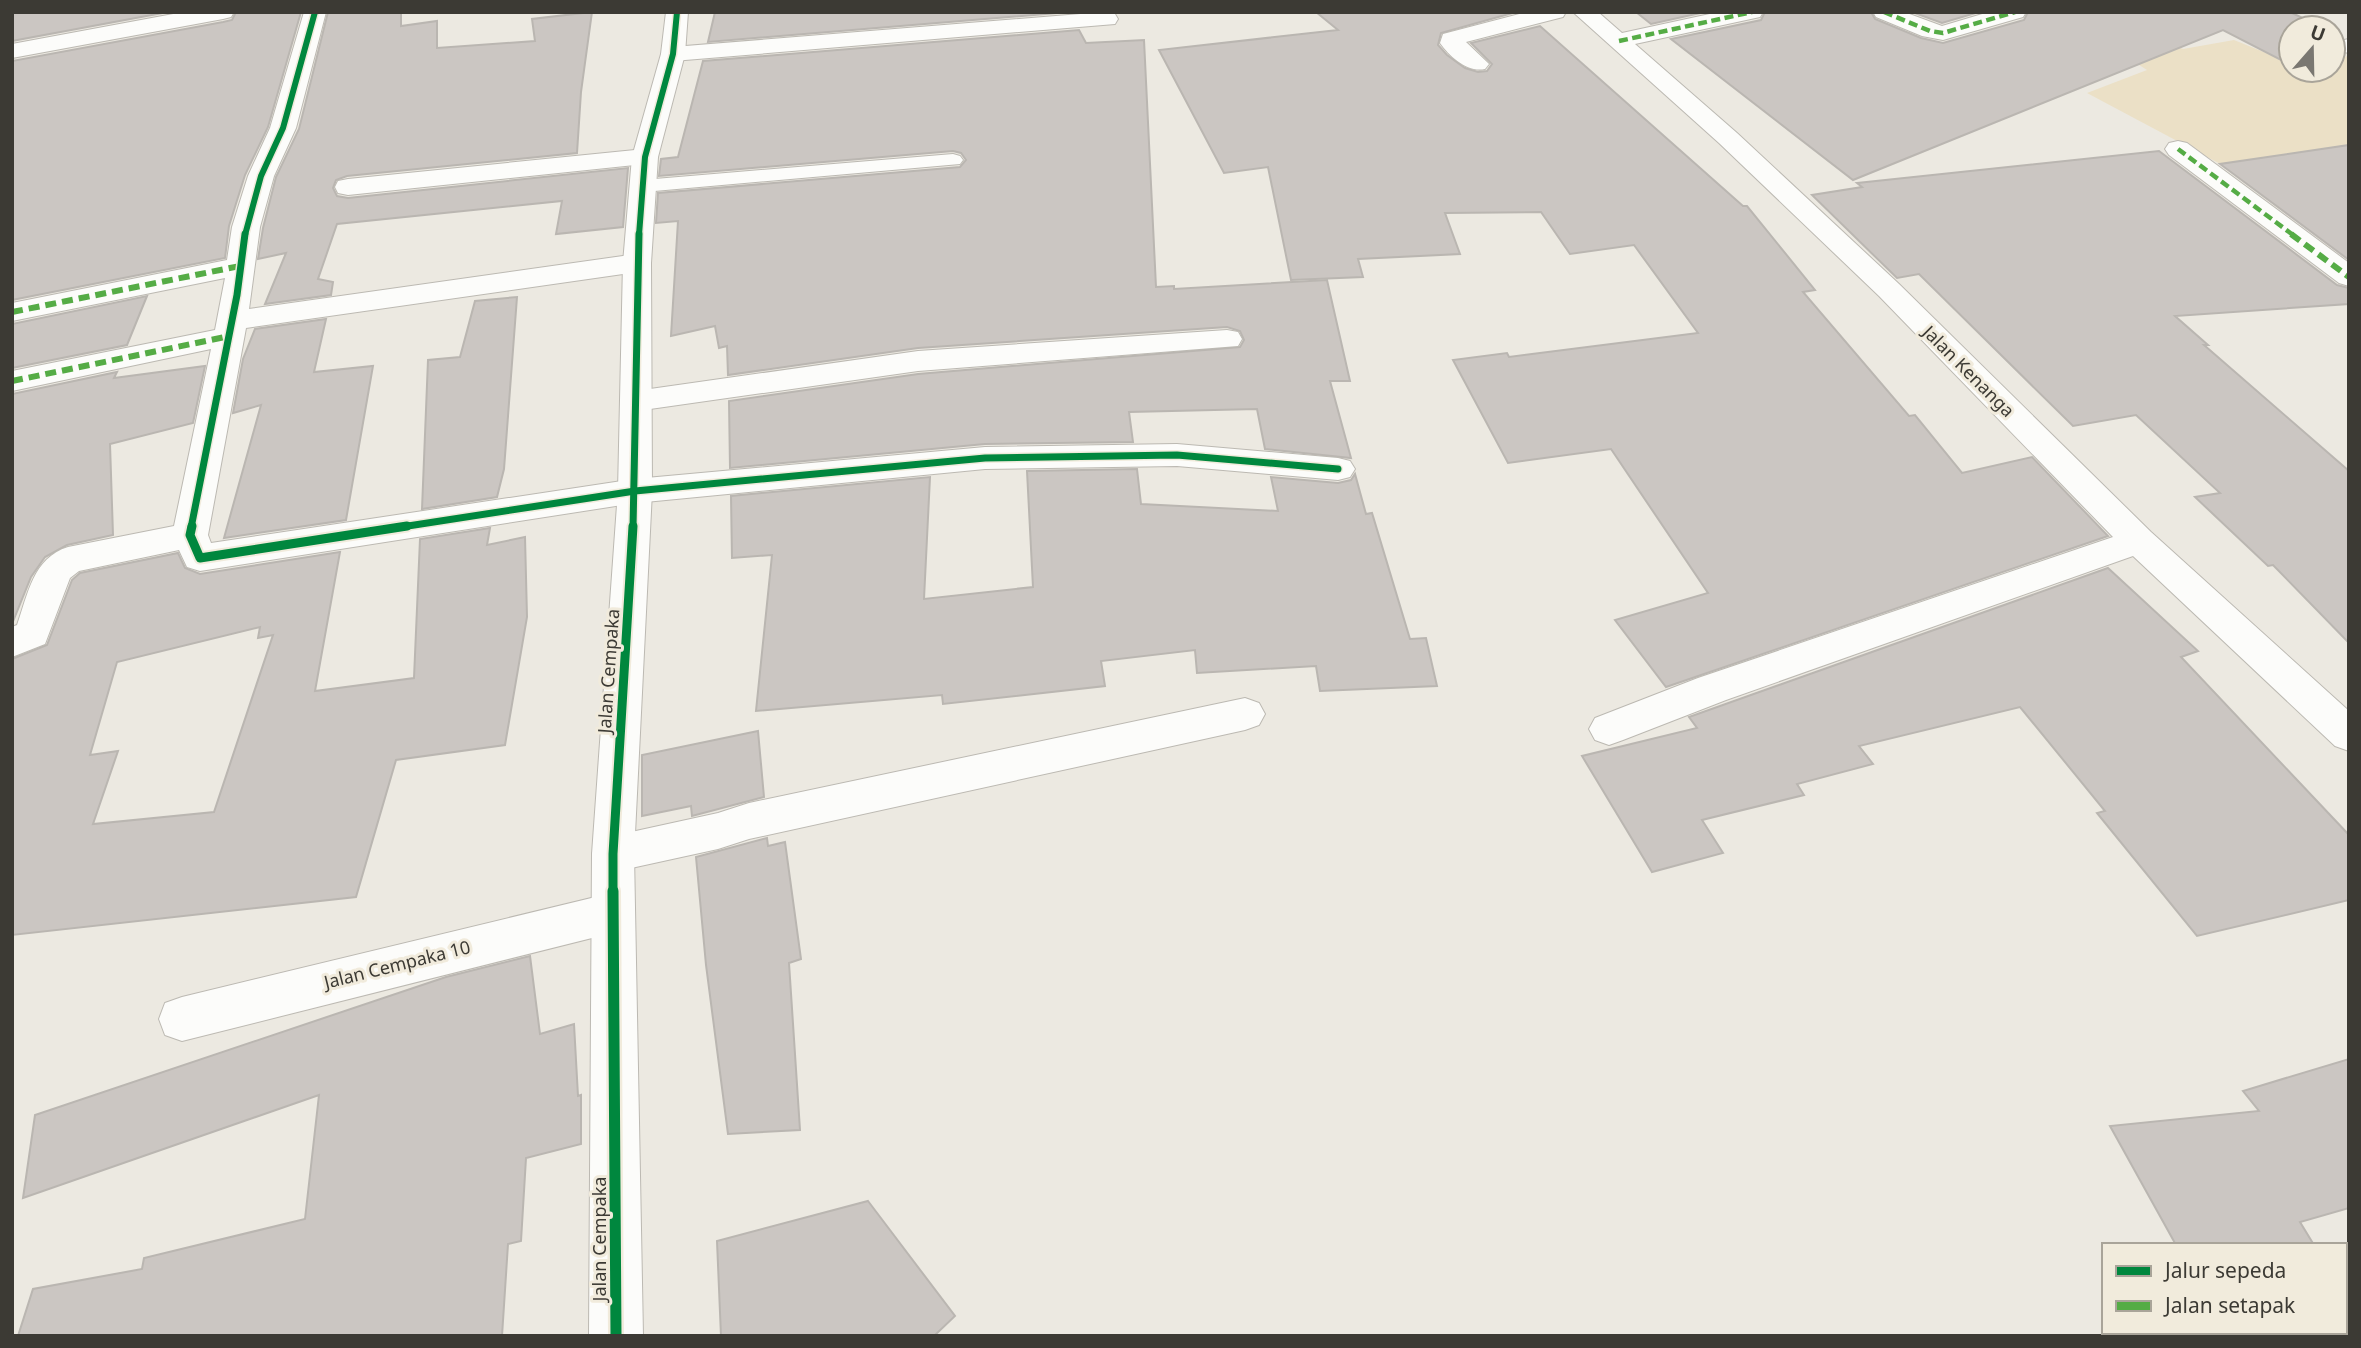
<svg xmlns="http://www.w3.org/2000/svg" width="2361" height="1348" font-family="'Noto Sans',sans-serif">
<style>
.green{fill:#ebe0c6}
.building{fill:#cbc6c2;stroke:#bab6b1;stroke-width:2;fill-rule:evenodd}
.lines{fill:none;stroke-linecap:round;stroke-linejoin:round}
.service-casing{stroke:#bcb9b2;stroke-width:2}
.minor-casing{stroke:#bcb9b2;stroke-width:2}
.tertiary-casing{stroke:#bcb9b2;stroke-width:2}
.service{fill:#fcfcfa;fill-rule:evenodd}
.minor{fill:#fcfcfa;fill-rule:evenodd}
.tertiary{fill:#fcfcfa;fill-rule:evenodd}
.quiet-far1{stroke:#55ac45;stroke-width:4.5;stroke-dasharray:9 4.5;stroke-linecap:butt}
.quiet{stroke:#55ac45;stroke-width:6;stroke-dasharray:11 6;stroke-linecap:butt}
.cycleway-far3-casing{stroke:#f1ebdc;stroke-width:9}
.cycleway-far2-casing{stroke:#f1ebdc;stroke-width:10}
.cycleway-far1-casing{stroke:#f1ebdc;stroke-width:13}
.cycleway-casing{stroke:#f1ebdc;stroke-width:16}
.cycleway-far3{stroke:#00873e;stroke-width:6}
.cycleway-far2{stroke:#00873e;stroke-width:7}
.cycleway-far1{stroke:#00873e;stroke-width:9}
.cycleway{stroke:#00873e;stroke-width:11}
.labels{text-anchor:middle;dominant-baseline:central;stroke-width:6;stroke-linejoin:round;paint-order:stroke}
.street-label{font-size:18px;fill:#3c3a34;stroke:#f1ebdc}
</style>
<rect width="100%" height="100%" fill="#ece9e1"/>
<path class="green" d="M2100,12L2183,49L2234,40L2291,63V70H2333V58L2349,56V198L2301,207L2087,93L2147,70L2062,16Z"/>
<g class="building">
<path d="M12,12H168L12,41Z"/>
<path d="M236,12H301L268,127L245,175L229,226L225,258L12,300V61L223,22L232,20Z"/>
<path d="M328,12H401V26L437,21V48L535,41L532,19L592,12L581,92L577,153L347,176L336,180L333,188L337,196L348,198L628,168L623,227L556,234L562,201L337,224L318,279L333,282L331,295L265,304L286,253L258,259L263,228L276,177L299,129Z"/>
<path d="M715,12H1069L708,42Z"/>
<path d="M1316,12H1516L1441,33L1438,45L1447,55L1465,68L1478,72L1487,71L1492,64L1471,43L1540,26L1743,206H1747L1815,290L1803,292L1909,416L1915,415L1962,473L2032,457L2108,536L1666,687L1615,620L1708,593L1611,449L1508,463L1453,360L1507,353L1509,357L1698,333L1634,245L1570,254L1541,212L1445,213L1460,254L1358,259L1363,277L1291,280L1268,167L1224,173L1159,50L1338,30Z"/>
<path d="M1636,12H1705L1651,24Z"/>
<path d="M1765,12H1871L1875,19L1921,38L1943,43L2024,20L2028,12H2290L2324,28H2291V57L2281,60L2223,30L1853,180L1671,39L1761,20Z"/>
<path d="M1912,12H1979L1942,23Z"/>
<path d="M1079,30L1086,43L1144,40L1156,287L1174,286V289L1327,280L1350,381H1330L1351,458L1265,449L1257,409L1129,412L1133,442L985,444L730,468L729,401L918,374L1240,347L1244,340L1240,331L1227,327L918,348L728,375L727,346L719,348L715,326L671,336L678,221L656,223L658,193L960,167L966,160L961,153L953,151L659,176L661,159L678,157L703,61Z"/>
<path d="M2349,145V260L2220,164Z"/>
<path d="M2159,151L2337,285L2349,288V304L2175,316L2208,345H2204L2349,471V643L2273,565L2268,566L2195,497L2220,493L2136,415L2073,426L1919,274L1897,278L1812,195L1862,187L1857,183Z"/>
<path d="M147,296L127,345L12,368V324Z"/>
<path d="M517,297L504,469L497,497L422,509L428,360L460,357L475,301Z"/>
<path d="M326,319L314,372L373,366L346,520L224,538L261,405L233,413L243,359L255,329Z"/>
<path d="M205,366L193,423L110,444L113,535L67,545L45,557L31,577L12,624V394L117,372L114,378Z"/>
<path d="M1137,469L1141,504L1278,511L1271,477L1338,483L1351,480L1355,474L1366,514L1372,513L1410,639L1426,638L1437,686L1320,691L1316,666L1197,673L1195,650L1101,661L1105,686L943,704L942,695L756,711L772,555L732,558L731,496L930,477L924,599L1033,587L1027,471Z"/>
<path d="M490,528L487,545L525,537L527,617L505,745L396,760L356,897L12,935V659L47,645L72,580L80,573L178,553L185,568L200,574L340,552L315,691L414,678L420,539ZM260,627L258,638L273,635L214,812L93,824L118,751L90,755L117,662Z"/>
<path d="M2108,568L2198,651L2181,657L2349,835V900L2197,936L2097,813L2105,811L2020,707L1859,746L1873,764L1797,784L1804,795L1702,820L1723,853L1652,872L1582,756L1697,728L1689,717Z"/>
<path d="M758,731L764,797L692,816L691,806L642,816V755Z"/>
<path d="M767,838L768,846L785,842L801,959L789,963L800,1130L728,1134L706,965L696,857Z"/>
<path d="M530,956L540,1034L574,1024L578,1096L581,1095V1144L526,1158L521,1241L508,1244L502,1336H18L33,1289L142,1269L144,1258L305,1219L319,1095L23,1198L35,1115L446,977Z"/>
<path d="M2349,1059V1208L2300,1222L2314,1245H2176L2110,1126L2259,1111L2243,1091Z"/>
<path d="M868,1201L955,1316L934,1336H721L717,1241Z"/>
</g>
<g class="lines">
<g class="service-casing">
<path id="service" d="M953,154L960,156L963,160L960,164L643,192L633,186L643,180Z"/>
</g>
<g class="minor-casing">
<g id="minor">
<path d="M184,12H234L231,17L223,19L12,58V44Z"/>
<path d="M304,12H326L296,128L274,176L260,227L249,309L637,254L647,257L651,263L647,269L637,272L246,328L208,535L211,543L635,479L985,447L1177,444L1338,458L1350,461L1355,469L1350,477L1338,480L1177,466L985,469L635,503L200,571L187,567L179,550L79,571L70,578L45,644L12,657V627L17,625C28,594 33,558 68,547L174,526L211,349L12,391V371L215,330L225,278L12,321V303L227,260L232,227L248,176L270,128Z"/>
<path d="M1105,12L1115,14L1118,19L1115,24L673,61L665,59L661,54L665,49L673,47Z"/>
<path d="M1527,12H1566L1563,17L1466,42L1489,64L1485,69C1468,73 1450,57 1440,43L1443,34Z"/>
<path d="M1573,12H1598L1622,33L1719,12H1763L1760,17L1635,44L1737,133L1899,284L2151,532L2349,711V751L2335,746L2133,556L1726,700L1623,740L1609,745L1595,740L1589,729L1595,718L1698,678L2113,537L1879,296L1719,143Z"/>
<path d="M1873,12H1904L1942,26L1989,12H2026L2023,17L1943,40L1922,36L1876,17Z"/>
<path d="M2349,39V53L2339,51L2335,46L2339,41Z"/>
<path d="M2178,141L2187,143L2349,263V286L2339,283L2169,155L2165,149L2169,143Z"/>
<path d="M645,149L654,151L658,157L654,163L348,195L338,193L335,187L338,181L348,179Z"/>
<path d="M1227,330L1238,332L1242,339L1238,346L918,371L636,411L625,408L620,401L625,394L636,391L918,351Z"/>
<path d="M1245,698L1259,703L1265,714L1259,725L1245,730L749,839L718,849L613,872L598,867L592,854L598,841L613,836L718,813L749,803Z"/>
<path d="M612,893L628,899L634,913L628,927L612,933L182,1041L165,1035L159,1019L165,1003L182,997Z"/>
</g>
</g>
<g class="tertiary-casing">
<path id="tertiary" d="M666,12H688L685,54L658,157L651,263L652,491L634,854L643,1336H589L592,854L618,491L623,263L632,157L661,54Z"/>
</g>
<use href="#service" class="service"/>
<use href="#minor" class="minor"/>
<use href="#tertiary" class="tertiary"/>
<g class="quiet-far1">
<path d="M1884,12L1930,31L1943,33L2015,12"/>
<path d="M1619,41L1752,12"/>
<path d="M2178,149L2293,235"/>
</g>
<g class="quiet">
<path d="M2291,234L2349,277"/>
<path d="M12,312L240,266"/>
<path d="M12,381L230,336"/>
</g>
<g class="cycleway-far3-casing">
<g id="cycleway-far3">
<path d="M245,235L261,176L283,128L315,12"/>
<path d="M639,235L645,157L673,54L677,12"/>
</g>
</g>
<g class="cycleway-far2-casing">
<g id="cycleway-far2">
<path d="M191,528L237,295L245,234"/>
<path d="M395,528L635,491L985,458L1177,455L1338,469"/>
<path d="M633,528L639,234"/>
</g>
</g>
<g class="cycleway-far1-casing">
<g id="cycleway-far1">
<path d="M192,526L190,535L200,558L407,526"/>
<path d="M613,893V854L633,526"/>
</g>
</g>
<g class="cycleway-casing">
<path id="cycleway" d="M613,891L616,1336"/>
</g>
<use href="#cycleway-far3" class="cycleway-far3"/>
<use href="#cycleway-far2" class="cycleway-far2"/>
<use href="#cycleway-far1" class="cycleway-far1"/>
<use href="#cycleway" class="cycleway"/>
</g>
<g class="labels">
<g class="street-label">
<text transform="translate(1969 371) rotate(45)">Jalan Kenanga</text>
<text transform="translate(608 671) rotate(-86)">Jalan Cempaka</text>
<text transform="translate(397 964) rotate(-14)">Jalan Cempaka 10</text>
<text transform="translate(599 1239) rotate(-90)">Jalan Cempaka</text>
</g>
</g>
<rect width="2361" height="1348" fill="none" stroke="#3c3a34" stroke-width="28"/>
<rect x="2102" y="1243" width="245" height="91" fill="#f1ebdc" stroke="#a9a499" stroke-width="2"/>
<rect x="2116" y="1266" width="35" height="10" fill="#00873e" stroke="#a9a499" stroke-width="2"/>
<text x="2165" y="1278" font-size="21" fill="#3c3a34">Jalur sepeda</text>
<rect x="2116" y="1301" width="35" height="10" fill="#55ac45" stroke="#a9a499" stroke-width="2"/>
<text x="2165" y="1313" font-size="21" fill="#3c3a34">Jalan setapak</text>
<g transform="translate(2312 49) rotate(20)"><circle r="33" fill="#f1ebdc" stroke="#a9a499" stroke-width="2"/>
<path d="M0-5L12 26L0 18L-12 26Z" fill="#7a7771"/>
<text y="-10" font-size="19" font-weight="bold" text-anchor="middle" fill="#3c3a34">U</text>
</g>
</svg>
